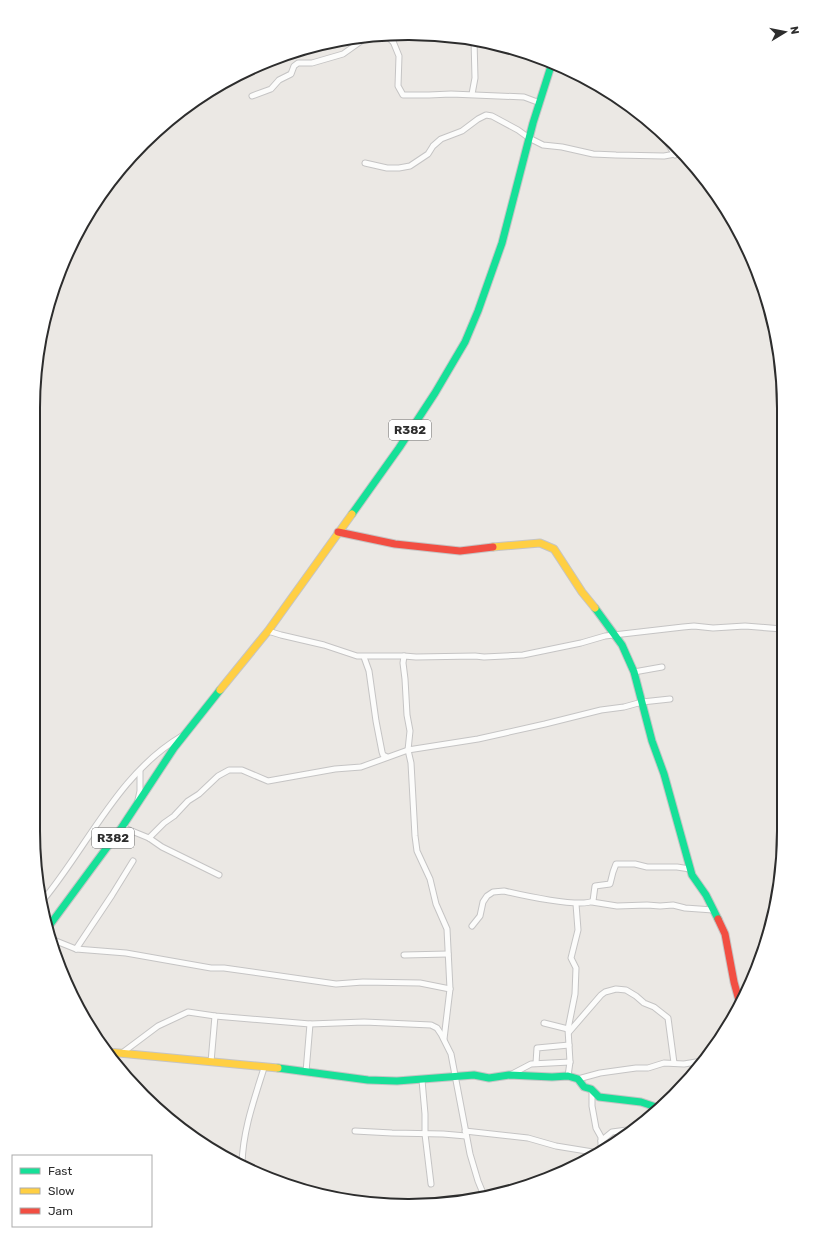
<svg xmlns="http://www.w3.org/2000/svg" width="817" height="1239" font-family="Rubik,sans-serif">
<style>
.lines{fill:none;stroke-linecap:round;stroke-linejoin:round}
.street-casing{stroke:#c5c4c4;stroke-width:7}
.fast-casing{stroke:#c5c4c4;stroke-width:9}
.slow-casing{stroke:#c5c4c4;stroke-width:9}
.jam-casing{stroke:#c5c4c4;stroke-width:9}
.street{stroke:#fcfcfb;stroke-width:5}
.fast{stroke:#16e098;stroke-width:7}
.slow{stroke:#ffcf43;stroke-width:7}
.jam{stroke:#f24e42;stroke-width:7}
.labels{text-anchor:middle;dominant-baseline:central;stroke-width:3;stroke-linejoin:round;paint-order:stroke}
.shield{fill:#fff;stroke:#6c6c6c;stroke-width:1}
.shield-label{font-size:12px;font-weight:bold;fill:#2d2d2d}
.rim{fill:none;stroke:#2d2d2d;stroke-width:2}
</style>
<rect width="100%" height="100%" fill="#ebe8e4"/>
<g class="lines">
<g class="street-casing">
<g id="street">
<path d="M385,34L392,41"/>
<path d="M390,34L399,56L398,86L403,95H429L451,94L524,97L540,103"/>
<path d="M472,94L475,78L474,40"/>
<path d="M252,96L271,89L279,80L291,74L294,66L298,63H312L343,54L367,37"/>
<path d="M660,131L675,155"/>
<path d="M365,163L387,168H399L410,166L428,154L433,146L441,139L462,131L478,119L486,115L492,116L518,130L529,138L543,145L562,147L593,154L616,155L664,156L681,153"/>
<path d="M268,631L281,635L324,645L357,656H404L416,657L475,656L484,657L523,655L581,643L605,636L683,627L694,626L713,628L745,626L782,629"/>
<path d="M404,656L403,663L405,679L407,715L410,731L408,750L411,763L415,836L417,851L430,879L436,904L447,929L450,989L444,1039"/>
<path d="M364,657L369,671L376,721L382,752L383,755L387,757"/>
<path d="M634,672L662,667"/>
<path d="M138,800L140,791V771"/>
<path d="M122,827L149,838L162,847L219,875"/>
<path d="M149,838L164,823L174,816L188,801L199,794L218,776L229,770H242L268,781L335,769L361,767L408,750L478,739L545,724L601,710L624,707L642,702L670,699"/>
<path d="M44,899C89,844 119,773 182,736"/>
<path d="M592,902L617,906L647,905L660,906L673,905L685,908L713,910"/>
<path d="M472,926L480,916L483,902L487,896L493,892L504,891C521,895 580,908 593,901L595,886L610,884L613,872L616,864H635L647,867H677L690,869"/>
<path d="M51,939L76,949L126,953L211,968H224L336,984L363,982L420,983L450,989"/>
<path d="M76,949L112,895L133,861"/>
<path d="M404,955L448,954"/>
<path d="M544,1023L568,1029"/>
<path d="M569,1032L601,995L605,992L616,989L626,990L636,996L644,1003L654,1007L668,1018L674,1063"/>
<path d="M122,1053L158,1026L188,1012L215,1016L310,1024L364,1022L431,1025L437,1028L441,1034L451,1054L470,1154L478,1181L485,1198"/>
<path d="M211,1062L215,1016"/>
<path d="M536,1063L537,1048L569,1045"/>
<path d="M306,1072L310,1024"/>
<path d="M510,1075L531,1064L570,1062"/>
<path d="M568,1076L570,1062L568,1029L575,994L576,968L571,958L578,930L576,904"/>
<path d="M578,1079L600,1073L636,1068H648L664,1063L684,1064L702,1061"/>
<path d="M422,1080L425,1114V1134L431,1184"/>
<path d="M592,1090V1106L596,1128L601,1137V1152"/>
<path d="M355,1131L392,1133L443,1134L466,1136"/>
<path d="M465,1131L528,1138L556,1146L599,1153"/>
<path d="M601,1141L612,1132L627,1130"/>
<path d="M242,1164C243,1130 254,1100 264,1068"/>
</g>
</g>
<g class="fast-casing">
<g id="fast">
<path d="M352,514L399,448L435,393L465,342L478,311L502,243L533,123L552,63"/>
<path d="M595,608L622,645L634,672L652,741L664,774L692,875L706,895L718,919"/>
<path d="M49,926L122,827L174,748L220,690"/>
<path d="M278,1068L368,1080L397,1081L474,1075L489,1078L509,1075L552,1077L568,1076L578,1079L584,1087L591,1089L599,1097L641,1102L656,1107"/>
</g>
</g>
<g class="slow-casing">
<g id="slow">
<path d="M493,547L540,543L554,549L582,592L595,608"/>
<path d="M220,690L268,631L352,514"/>
<path d="M108,1052L278,1068"/>
</g>
</g>
<g class="jam-casing">
<g id="jam">
<path d="M338,532L395,544L460,551L493,547"/>
<path d="M718,919L725,934L734,982L740,1004"/>
</g>
</g>
<use href="#street" class="street"/>
<use href="#fast" class="fast"/>
<use href="#slow" class="slow"/>
<use href="#jam" class="jam"/>
</g>
<g class="labels">
<g class="shield">
<rect x="389" y="420" width="42" height="20" rx="3"/>
<rect x="92" y="828" width="42" height="20" rx="3"/>
</g>
<g class="shield-label">
<text x="410" y="430">R382</text>
<text x="113" y="838">R382</text>
</g>
</g>
<path d="M0 0H817V1239H0ZM408 40H409A368 368 0 0 1 777 408V831A368 368 0 0 1 409 1199H408A368 368 0 0 1 40 831V408A368 368 0 0 1 408 40Z" fill="#fff" fill-rule="evenodd"/>
<path class="rim" d="M408 40H409A368 368 0 0 1 777 408V831A368 368 0 0 1 409 1199H408A368 368 0 0 1 40 831V408A368 368 0 0 1 408 40Z"/>
<rect x="12" y="1155" width="140" height="72" fill="#ffffff" stroke="#ababab"/>
<rect x="20" y="1168" width="20" height="6" fill="#16e098" stroke="#ababab"/>
<text x="48" y="1175" font-size="12" fill="#2d2d2d">Fast</text>
<rect x="20" y="1188" width="20" height="6" fill="#ffcf43" stroke="#ababab"/>
<text x="48" y="1195" font-size="12" fill="#2d2d2d">Slow</text>
<rect x="20" y="1208" width="20" height="6" fill="#f24e42" stroke="#ababab"/>
<text x="48" y="1215" font-size="12" fill="#2d2d2d">Jam</text>
<g transform="translate(785 32) rotate(80)" stroke="#ffffff" stroke-width="3" paint-order="stroke">
<path d="M0-3L7 15L0 10L-7 15Z" fill="#2d2d2d"/>
<text y="-6" font-size="11" font-weight="bold" text-anchor="middle" fill="#2d2d2d">N</text>
</g>
</svg>
